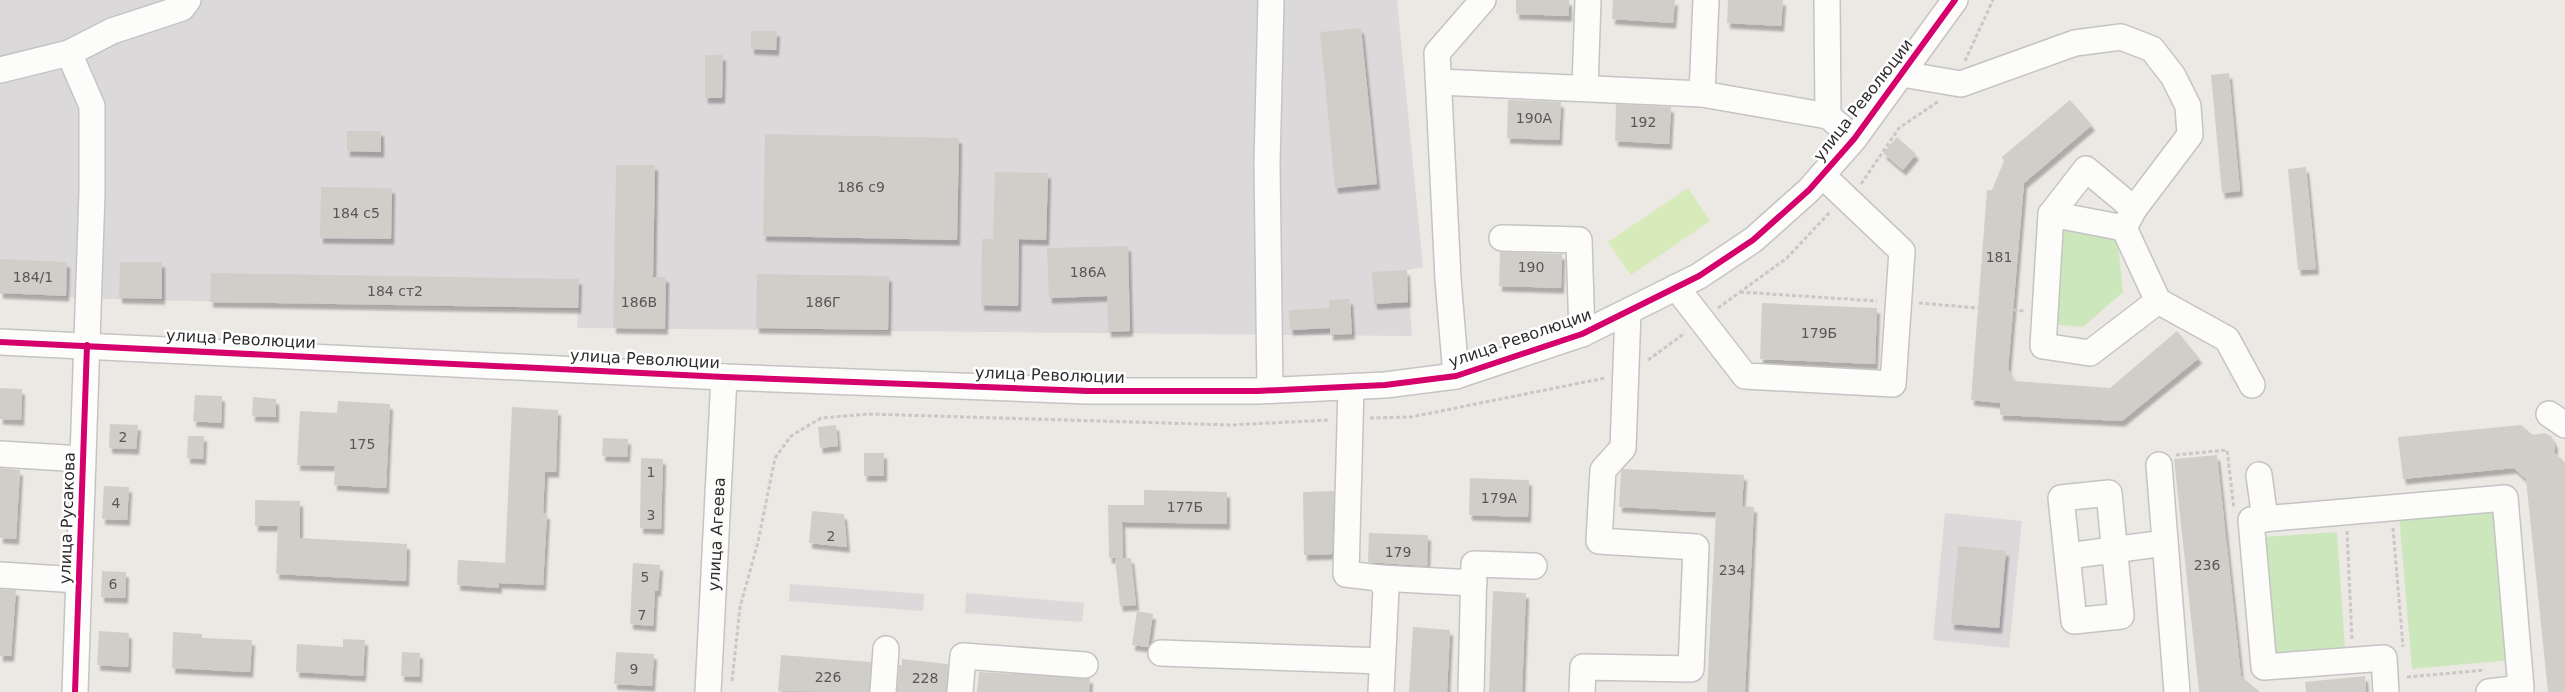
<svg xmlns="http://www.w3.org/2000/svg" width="2565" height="692" font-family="'DejaVu Sans',sans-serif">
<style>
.industrial{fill:#dcd9db}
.green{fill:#cde7bc}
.pitch{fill:#d7ebba}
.building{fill:#d1ceca;filter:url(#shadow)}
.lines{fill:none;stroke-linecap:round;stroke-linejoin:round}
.minor-casing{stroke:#c5c4c4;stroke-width:28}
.path{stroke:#c8c8c8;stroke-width:3;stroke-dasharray:4 2.5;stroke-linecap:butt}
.minor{stroke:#fcfcfb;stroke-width:25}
.cycleway-casing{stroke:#fff;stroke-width:9}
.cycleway{stroke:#d6006c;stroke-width:6}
.labels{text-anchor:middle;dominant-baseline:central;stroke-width:5;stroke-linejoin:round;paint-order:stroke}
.number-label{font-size:14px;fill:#585756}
.street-label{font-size:16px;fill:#2d2d2d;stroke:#fff}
</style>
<defs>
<filter id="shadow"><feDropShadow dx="3" dy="5.5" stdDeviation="1" flood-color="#0004"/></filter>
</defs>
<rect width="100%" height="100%" fill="#ece8e4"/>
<g class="industrial">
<path d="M0,0H1397L1423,267L1407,270L1412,336L577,328L578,310L108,299L0,294Z"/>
<path d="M1945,513L2022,521L2009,648L1933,640Z"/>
<path d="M790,584L924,594L923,611L789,601Z"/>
<path d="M966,593L1084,603L1082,622L965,613Z"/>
</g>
<g class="green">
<path d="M2057,224L2117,233L2123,292L2083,327L2051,324Z"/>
<path d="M2497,506L2511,660L2412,669L2399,515Z"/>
<path d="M2337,532L2345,648L2271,653L2263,537Z"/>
</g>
<path class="pitch" d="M1688,188L1710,221L1631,275L1608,242Z"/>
<g class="building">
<path d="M1516,0H1569V16L1516,14Z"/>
<path d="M1613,0H1675L1673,23L1612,19Z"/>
<path d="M1728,0H1783L1781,26L1727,23Z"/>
<path d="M1361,28L1377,184L1335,188L1320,32Z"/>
<path d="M751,31H777L776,50L751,49Z"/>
<path d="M705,55H723L722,98H705Z"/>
<path d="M2229,73L2240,191L2222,193L2211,75Z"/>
<path d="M1508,100L1561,102L1559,140L1507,138Z"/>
<path d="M2070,100L2092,125L2024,183L2008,369L2015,381L2110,388L2177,331L2199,358L2122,421L2000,415V403L1971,400L1987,190H1992L2004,161L2002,157Z"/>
<path d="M1616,104L1671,107L1669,144L1615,141Z"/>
<path d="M347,131H381V152L347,151Z"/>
<path d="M765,134L959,138L957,240L763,236Z"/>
<path d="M1897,137L1916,154L1903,170L1883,153Z"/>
<path d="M616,165H655L653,277H666L665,329L613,328Z"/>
<path d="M2306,167L2316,269L2298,270L2288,169Z"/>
<path d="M995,172L1048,173L1046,240L1019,239L1018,306L981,305L982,239H993Z"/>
<path d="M321,187L392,188L391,239L320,238Z"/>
<path d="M1128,246L1130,331L1108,332L1107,296L1049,298L1047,248Z"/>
<path d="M1500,252L1562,254L1561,288L1499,286Z"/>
<path d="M0,259L67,262L66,296L0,293Z"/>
<path d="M120,262H162V299L119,298Z"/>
<path d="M1407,270L1408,302L1374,304L1372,272Z"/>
<path d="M211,273L579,279L578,308L210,302Z"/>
<path d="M757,274L889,276L888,330L756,328Z"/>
<path d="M1350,299L1352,334L1330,335V328L1290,330L1289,310L1329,308V300Z"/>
<path d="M1762,303L1877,308L1875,364L1760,359Z"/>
<path d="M0,388L22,389L21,420L0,419Z"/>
<path d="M195,395L222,396L221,423L193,421Z"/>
<path d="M253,397L276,399V417L252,416Z"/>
<path d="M338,401L390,404L386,488L334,485L335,466L297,465L300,411L337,413Z"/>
<path d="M512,407L558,410L556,472H545L543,513L547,514L543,585L499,583V588L457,585L458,560L505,563Z"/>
<path d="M110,424L138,425L136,449L109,448Z"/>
<path d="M836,425L838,446L820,448L818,427Z"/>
<path d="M2521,425L2533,435L2544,433L2551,436L2555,444L2554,453L2565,462V692H2548L2526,479L2514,468L2403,479L2398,437Z"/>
<path d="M188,436H204L203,459L187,458Z"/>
<path d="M603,438L628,439L627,457L602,456Z"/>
<rect x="864" y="453" width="20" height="23"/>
<path d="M2217,455L2241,676L2260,692H2199L2174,459Z"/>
<path d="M641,458L663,459L661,529L640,528Z"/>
<path d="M0,468L20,470L16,539L0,538Z"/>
<path d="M1623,469L1744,475L1742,506L1754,507L1745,692H1707L1716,512L1619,507L1621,472Z"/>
<path d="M1470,478L1529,480L1528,517L1469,515Z"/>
<path d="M104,486L129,487L127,520L102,519Z"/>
<path d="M1144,490L1227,492V524L1122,522L1123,558H1109L1108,505H1144Z"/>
<path d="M1334,491L1332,554L1304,555L1303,492Z"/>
<path d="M255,500L300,501V538L407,544L406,581L276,574L278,526H255Z"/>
<path d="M812,511L844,514L847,547L809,543Z"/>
<path d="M1369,533L1428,535L1427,566L1368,562Z"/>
<path d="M1958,546L2006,551L1999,628L1951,624Z"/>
<path d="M1131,558L1136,605L1120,606L1115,559Z"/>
<path d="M633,563L660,565L658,591H655L653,626L630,624Z"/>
<path d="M102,571L126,572L125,598L101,597Z"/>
<path d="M0,589L16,590L11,656H0Z"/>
<path d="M1493,591L1526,593L1522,692H1489Z"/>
<path d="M1137,611L1153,614L1148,647L1132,645Z"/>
<path d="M1413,627L1450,630L1447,692H1409Z"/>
<path d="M99,631L129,633L128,667L97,665Z"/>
<path d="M173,632L202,634V638L252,640L250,672L172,668Z"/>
<path d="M343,639L365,640L363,676L296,672L297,644L343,647Z"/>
<path d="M402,652L420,653L419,677L401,676Z"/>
<path d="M616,652L654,654L652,686L614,684Z"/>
<path d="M781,655L871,662L869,692L778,691Z"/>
<path d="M902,659L948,664L946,692H897L899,665H902Z"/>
<path d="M979,672L1090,678L1089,692H977Z"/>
<path d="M2365,676L2366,692H2306L2305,682Z"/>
</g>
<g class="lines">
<g class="minor-casing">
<g id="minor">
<path d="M1827,0L1828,116L1840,126"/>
<path d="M0,70L69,53"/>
<path d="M1902,74L1961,84L2075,43L2121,37L2152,49L2173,76L2188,106L2190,135L2134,209L2124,228L2158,301L2227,339L2252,385"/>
<path d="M1439,82L1702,94L1828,116"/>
<path d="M1585,88L1588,0"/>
<path d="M1702,94L1706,0"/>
<path d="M2134,209L2086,169L2051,214L2043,346L2090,353L2158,301"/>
<path d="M2051,214L2124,228"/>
<path d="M1502,238L1579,240L1582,334"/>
<path d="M1676,287L1745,376L1893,384L1902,251L1822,175"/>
<path d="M0,342L724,377L1088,391H1257L1385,385L1456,376L1582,334L1699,276L1753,240L1809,190L1854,139L1955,0"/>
<path d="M1456,376L1448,279L1437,53L1483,0"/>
<path d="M1351,387L1346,574L1379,578L1386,589L1381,692"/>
<path d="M1270,390L1267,163L1271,0"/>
<path d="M2549,414L2565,425"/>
<path d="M0,454L82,459"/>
<path d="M2159,465L2177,692"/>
<path d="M2259,475L2265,519"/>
<path d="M2109,493L2121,616L2074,621L2061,498Z"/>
<path d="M2068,556L2165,543"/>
<path d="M0,575L78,580"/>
<path d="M1379,578L1474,583"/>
<path d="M1161,653L1382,661"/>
<path d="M75,692L92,193V106L69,53L112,31L182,8L188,0"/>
<path id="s1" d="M708,692L724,377"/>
<path d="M883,692L886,649"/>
<path d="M960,692L963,656L1085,665"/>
<path d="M1471,692L1474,564L1534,566"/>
<path d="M1582,692L1583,667L1691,669L1696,547L1599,541L1603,470L1623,448L1628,312"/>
<path d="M2386,692L2384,658L2264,667L2251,520L2505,498L2521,688L2489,692"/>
</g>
</g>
<g class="path">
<path d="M1965,61L1993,0"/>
<path d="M1861,184L1899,128L1939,101"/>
<path d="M1740,292L1877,301"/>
<path d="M1919,303L1978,308"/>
<path d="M1718,308L1787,258L1830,212"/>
<path d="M2013,310L2025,311"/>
<path d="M1648,360L1685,333"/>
<path d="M1370,418L1411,417L1605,378"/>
<path d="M2176,455L2227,450L2234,509"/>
<path d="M2393,528L2403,647"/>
<path d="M2347,531L2352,640"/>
<path d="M2407,677L2485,670"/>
<path d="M732,681L740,607L758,542L775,458L791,436L821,418L868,414L1231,425L1329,420"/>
</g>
<use href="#minor" class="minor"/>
<g class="cycleway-casing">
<g id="cycleway">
<path d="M0,342L724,377L1088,391H1257L1385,385L1456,376L1582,334L1699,276L1753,240L1809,190L1854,139L1955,0"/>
<path d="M75,692L87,345"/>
</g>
</g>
<use href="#cycleway" class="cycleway"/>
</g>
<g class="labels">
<g class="number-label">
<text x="1534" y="118">190А</text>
<text x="1643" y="122">192</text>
<text x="861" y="187">186 с9</text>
<text x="356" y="213">184 с5</text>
<text x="1999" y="257">181</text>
<text x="1531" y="267">190</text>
<text x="1088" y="272">186А</text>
<text x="33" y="277">184/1</text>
<text x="395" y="291">184 ст2</text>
<text x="639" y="302">186В</text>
<text x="823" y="302">186Г</text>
<text x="1819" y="333">179Б</text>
<text x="123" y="437">2</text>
<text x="362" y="444">175</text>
<text x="651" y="472">1</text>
<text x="1499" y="498">179А</text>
<text x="116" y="503">4</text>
<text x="1185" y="507">177Б</text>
<text x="651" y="515">3</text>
<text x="831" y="536">2</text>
<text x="1398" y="552">179</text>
<text x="2207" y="565">236</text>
<text x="1732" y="570">234</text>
<text x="645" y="577">5</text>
<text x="113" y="584">6</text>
<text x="642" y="615">7</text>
<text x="634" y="669">9</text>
<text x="828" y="677">226</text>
<text x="925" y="678">228</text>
</g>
<g class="street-label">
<text transform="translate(1863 100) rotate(-52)">улица Революции</text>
<text transform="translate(1520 338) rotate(-19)">улица Революции</text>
<text transform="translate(241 339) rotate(3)">улица Революции</text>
<text transform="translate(645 359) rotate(3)">улица Революции</text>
<text transform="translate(1050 375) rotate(2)">улица Революции</text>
<text transform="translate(67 518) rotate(-88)">улица Русакова</text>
<text stroke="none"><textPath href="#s1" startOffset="158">улица Агеева</textPath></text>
</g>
</g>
</svg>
